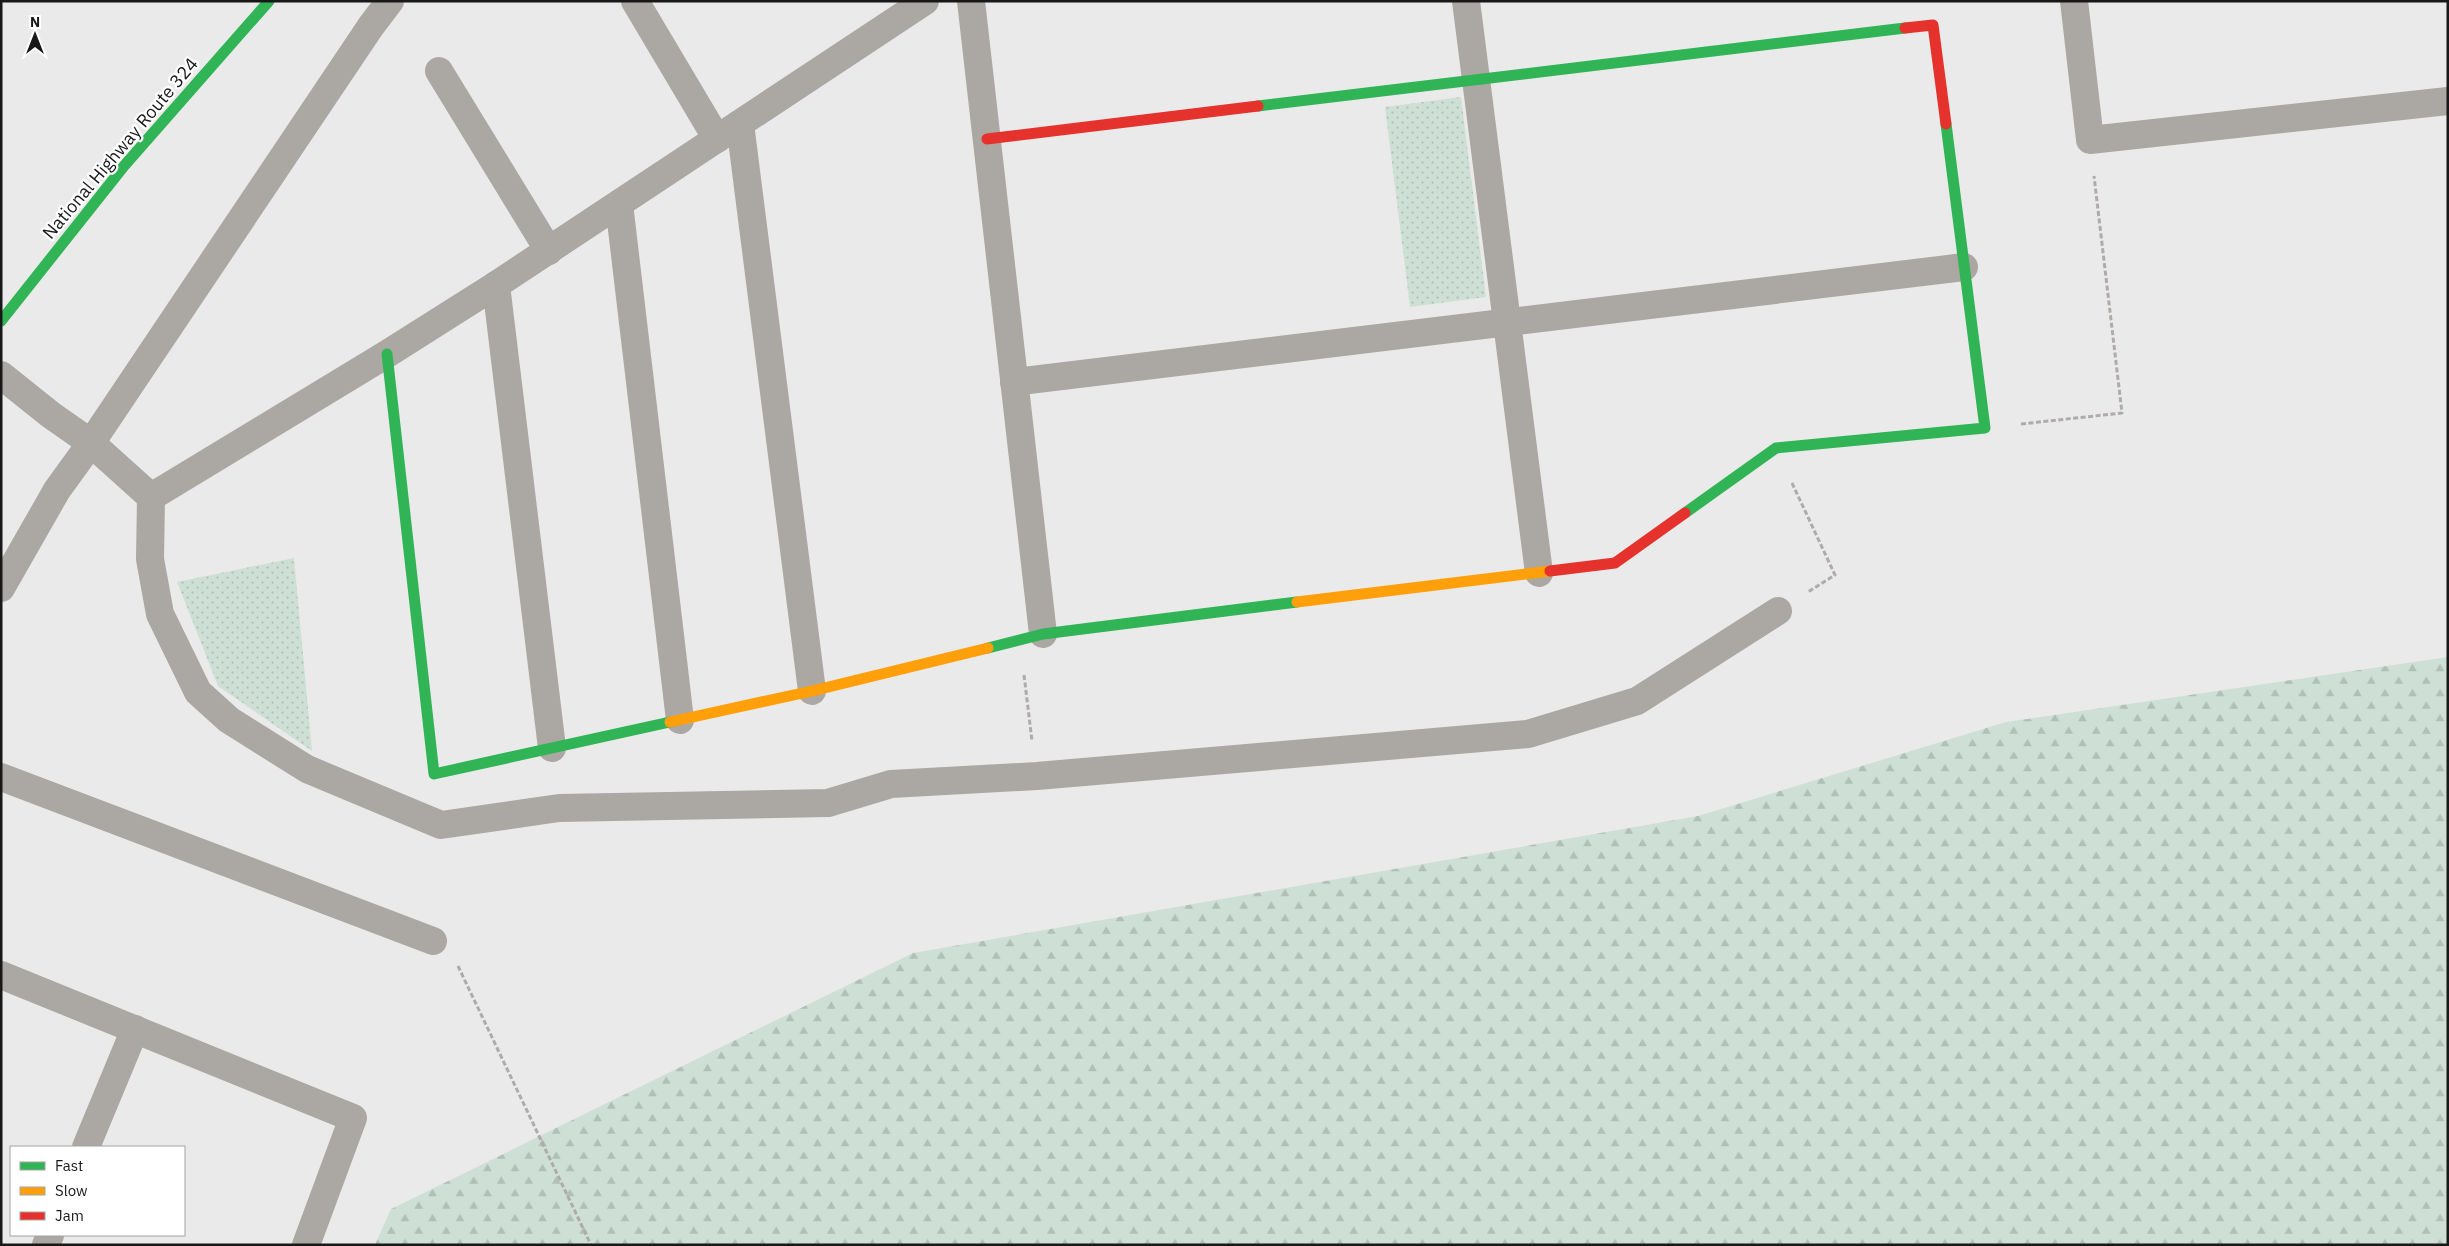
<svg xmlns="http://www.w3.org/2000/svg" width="2449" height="1246" font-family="'IBM Plex Sans',sans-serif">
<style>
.forest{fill:url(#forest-firs)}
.park{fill:url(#park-dots)}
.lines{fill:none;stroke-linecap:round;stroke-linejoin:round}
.path{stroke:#aeaba9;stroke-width:3;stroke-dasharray:5 2.5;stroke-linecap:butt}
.street{stroke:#aba7a2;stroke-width:28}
.fast{stroke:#30b455;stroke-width:11}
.slow{stroke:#ff9f0a;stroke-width:11}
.jam{stroke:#e5322d;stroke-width:11}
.labels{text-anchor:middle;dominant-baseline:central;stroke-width:4.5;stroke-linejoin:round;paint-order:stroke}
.street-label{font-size:18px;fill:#181819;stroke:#fff}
</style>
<defs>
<pattern id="forest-firs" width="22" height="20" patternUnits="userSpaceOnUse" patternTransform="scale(1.25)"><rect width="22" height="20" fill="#cee0d6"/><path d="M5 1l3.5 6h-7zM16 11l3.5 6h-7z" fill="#b0bfb7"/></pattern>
<pattern id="park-dots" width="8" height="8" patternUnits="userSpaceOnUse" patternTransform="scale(1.25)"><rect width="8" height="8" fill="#cee0d6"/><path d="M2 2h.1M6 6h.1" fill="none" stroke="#b0bfb7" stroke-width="1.8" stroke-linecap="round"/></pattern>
</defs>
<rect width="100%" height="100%" fill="#eaeaeb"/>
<path class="forest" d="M2448,657V1245H375L391,1209L913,953L1698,816L2006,722Z"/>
<g class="park">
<path d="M1461,97L1486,297L1410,307L1385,107Z"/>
<path d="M294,558L312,751L218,686L177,582Z"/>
</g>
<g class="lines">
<g class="path">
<path d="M2021,424L2122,413L2094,176"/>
<path d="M1792,483L1835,575L1808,592"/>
<path d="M1024,675L1032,741"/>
<path d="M458,966L591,1245"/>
</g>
<g class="street">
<path d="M635,1L717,139"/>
<path d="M971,1L1043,634"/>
<path d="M1466,1L1539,573"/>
<path d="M2074,1L2090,140L2448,101"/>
<path d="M439,71L549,251"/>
<path d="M740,124L812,691"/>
<path d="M619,204L680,720"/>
<path d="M496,285L552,748"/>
<path d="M1,375L51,415L91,443L151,497L387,354L496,285L925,1"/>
<path d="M1014,382L1964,267"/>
<path d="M151,497L150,559L160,614L198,692L229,720L307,769L441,825L559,808L828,803L891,784L1037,776L1528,734L1637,701L1778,611"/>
<path d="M1,588L57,490L91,443L371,26L390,1"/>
<path d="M1,777L433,941"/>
<path d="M1,975L353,1118L306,1245"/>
<path d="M86,1147L135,1029"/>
<path d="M46,1245L50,1235"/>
</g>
<g class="fast">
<path d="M1258,106L1905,28"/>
<path d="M1,321L124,166L269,1"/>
<path d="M387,354L434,774L670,722"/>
<path d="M1685,513L1776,448L1985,428L1946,124"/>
<path d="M988,648L1043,634L1297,602"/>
</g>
<g class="slow">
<path d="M1297,602L1550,571"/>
<path d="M670,722L812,691L988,648"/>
</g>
<g class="jam">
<path d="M1905,28L1933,25L1946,124"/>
<path d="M987,139L1258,106"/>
<path d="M1550,571L1615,563L1685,513"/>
</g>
</g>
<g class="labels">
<g class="street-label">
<text transform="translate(120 148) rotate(-50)">National Highway Route 324</text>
</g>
</g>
<rect width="2449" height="1246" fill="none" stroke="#181819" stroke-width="5"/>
<rect x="10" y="1146" width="175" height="90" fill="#ffffff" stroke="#a3a3a3"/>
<rect x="20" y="1162" width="25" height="8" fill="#30b455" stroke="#a3a3a3"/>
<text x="55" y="1171" font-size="15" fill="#181819">Fast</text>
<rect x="20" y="1187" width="25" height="8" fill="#ff9f0a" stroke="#a3a3a3"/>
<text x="55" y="1196" font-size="15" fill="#181819">Slow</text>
<rect x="20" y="1212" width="25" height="8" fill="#e5322d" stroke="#a3a3a3"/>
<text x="55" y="1221" font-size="15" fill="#181819">Jam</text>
<g transform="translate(35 35)" stroke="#ffffff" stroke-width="4" paint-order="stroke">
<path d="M0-4L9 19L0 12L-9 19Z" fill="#181819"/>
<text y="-8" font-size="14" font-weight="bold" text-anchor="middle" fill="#181819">N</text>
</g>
</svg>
